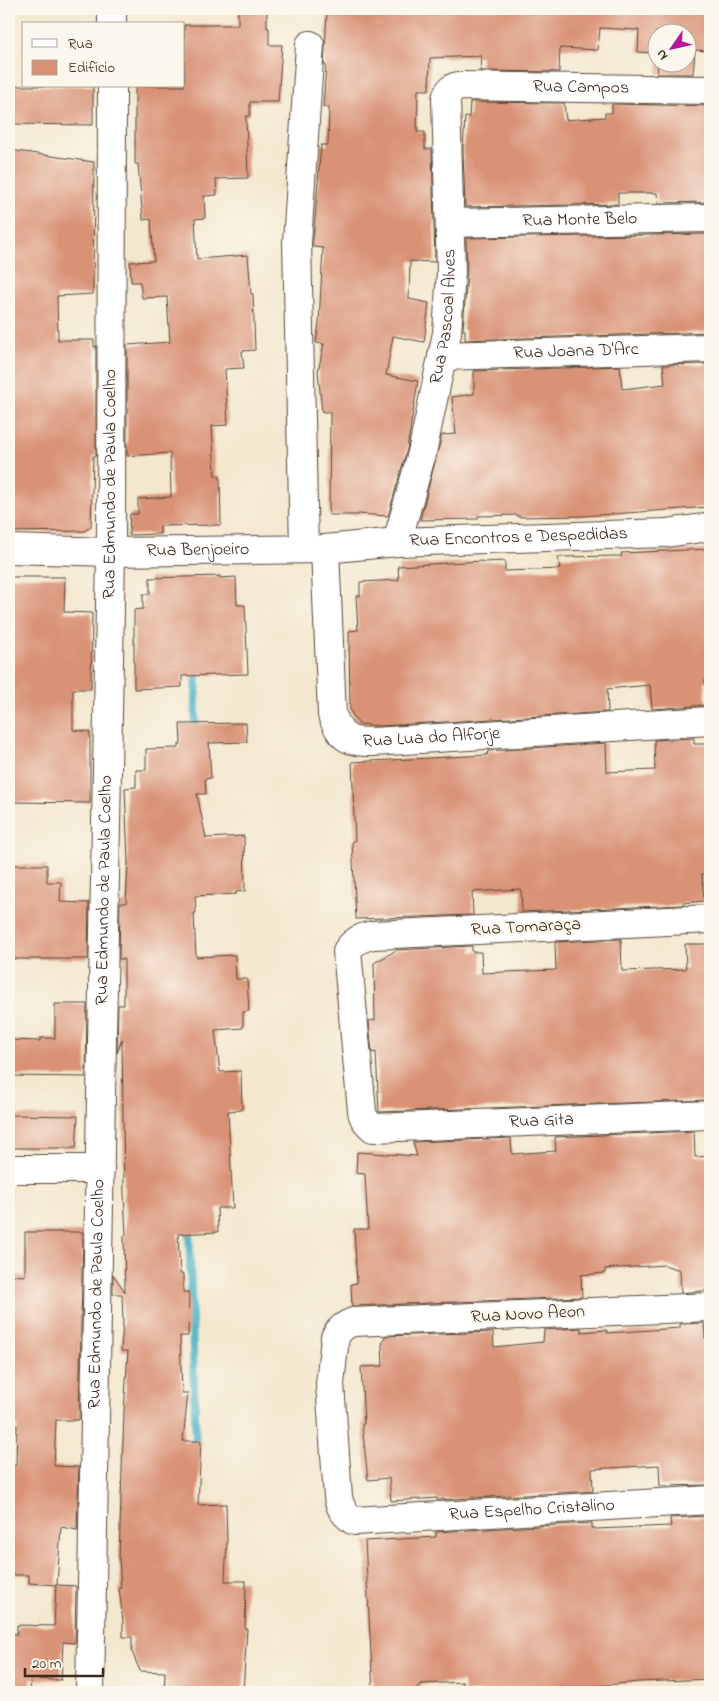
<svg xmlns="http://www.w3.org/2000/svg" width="719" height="1701" font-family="'Indie Flower',sans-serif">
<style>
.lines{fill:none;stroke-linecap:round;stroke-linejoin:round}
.stream{stroke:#47b2c4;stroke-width:8}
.building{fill:#d99276}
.minor-casing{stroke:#574638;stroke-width:30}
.minor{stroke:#fff;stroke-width:28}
.labels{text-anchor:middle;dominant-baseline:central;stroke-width:5;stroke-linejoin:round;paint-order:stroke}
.street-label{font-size:18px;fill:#3b2a1e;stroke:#fbf7ec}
</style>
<rect width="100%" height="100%" fill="#fbf7ec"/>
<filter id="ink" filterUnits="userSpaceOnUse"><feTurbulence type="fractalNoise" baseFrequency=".02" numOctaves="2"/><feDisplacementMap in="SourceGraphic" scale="10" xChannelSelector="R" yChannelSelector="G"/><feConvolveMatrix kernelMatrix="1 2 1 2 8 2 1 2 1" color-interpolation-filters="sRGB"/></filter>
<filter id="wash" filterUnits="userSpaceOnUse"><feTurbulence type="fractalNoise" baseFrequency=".0096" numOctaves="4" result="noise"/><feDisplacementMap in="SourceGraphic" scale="20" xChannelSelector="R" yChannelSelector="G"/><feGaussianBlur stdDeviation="1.12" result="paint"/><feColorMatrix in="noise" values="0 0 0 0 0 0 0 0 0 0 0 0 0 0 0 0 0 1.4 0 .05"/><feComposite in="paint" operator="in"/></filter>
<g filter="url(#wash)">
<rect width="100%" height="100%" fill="#f3e7ce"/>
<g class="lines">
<g class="stream">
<path d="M195,732L197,666"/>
<path d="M189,1224L196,1449"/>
</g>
</g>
<g id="blocks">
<g class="building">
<path d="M238,9H267V28H269V45H282L278,102H250V116H246L248,178L216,179L217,195L204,196L205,218L195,219L197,259L248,255L251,294H253L255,350L242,351L244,368L225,369L228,425L212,426L215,476H220L221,525L160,526V534L129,535L130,514H138V499L171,497L170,453L127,456V345L170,342L167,297L142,298L140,282H131L130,262L154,261L151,219L143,220L138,164H135V86H184V25H238Z"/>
<path d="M337,9H710V51L695,50L693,74H657L658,62H686V32H656V53L638,52L639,30L600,28L598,50L560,48L559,72L480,71L481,56L430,58L429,90H418L417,132H425V149H432L435,262L410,261L409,299L429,303L424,342L393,336L386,375L418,381L407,449L388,516L358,514V515H329L330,412H322L318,371L324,344L316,343L319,323L323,248L313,247V242L321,145H328L329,107H323L326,65H324L327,13H337Z"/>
<path d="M9,86H93V125L9,124Z"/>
<path d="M470,102L564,103L566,120L605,117V113H612V104L710,106V202L658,203L657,193H618V204L465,207L463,151L465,117H469Z"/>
<path d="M9,150L94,162L93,294L57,296L58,340H94V347L96,346V456H93L91,527L84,531L11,532V530H9V494H11V455H9Z"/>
<path d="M710,234V332L465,340V330H463L467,273L466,238Z"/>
<path d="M710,364V507L584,516L518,517V515L478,516V519L420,520L442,435L456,434L452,397L474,394V371L620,366L622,389L665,384L663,365Z"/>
<path d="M710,549V679L705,680L706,705L652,709L650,685L607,689L608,712L380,726L359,724L352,714L350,709L349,631L358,630L356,596H360V582L399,580L398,566L482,561V562L505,561V571L560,569L558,557L622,556L621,553Z"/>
<path d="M220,576V578L236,577L237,605H245L248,674L182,676V687L134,689V610L143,609V594H150V578Z"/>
<path d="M9,577H65L64,612L92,613L91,689H73V730L90,732V803L9,802Z"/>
<path d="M246,723L247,742L209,743L211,778L205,779L206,794H197L206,838L244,836L245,891L236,892V894L195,896L196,913H194L196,957L235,955L236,979H247L249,1011L243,1012V1028L215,1030L220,1072L241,1071L242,1110L228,1111L233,1208H217L218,1232L178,1234L180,1274H183V1292H189L188,1336H180L182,1393H188L183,1441H201L198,1505L226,1504L227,1539L225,1581H246L245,1629H247L243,1692H164L165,1672L140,1671L132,1652V1637H123V1622L119,1588H121L119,1558L124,1411L128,1351H121L123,1321L122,1294H113V1274L125,1292L124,1236L126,1235L124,1193L122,1039L117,1053L118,1005H124V959H119L120,903H126L128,862L125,788L136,787V770H146V749L179,748V744H181L180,724Z"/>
<path d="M694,738V744H710V874H702L704,901L683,903V905L522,912L521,889L472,892L473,915L356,919L352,841H355L352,762L487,755L488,751L606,743L607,772L655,770L654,740Z"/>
<path d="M9,865H47V882H61L60,902L89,903L88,959H9Z"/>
<path d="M621,939L622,971L686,969L685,944H707L708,968H710V1100L379,1112L376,1052L372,1053L369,1021L375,1020L374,963L395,951V950L472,946V952H481L482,973L556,970L555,942Z"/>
<path d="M55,1004H87L86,1077L9,1076V1040L40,1041V1038H55Z"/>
<path d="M10,1115L78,1116L76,1148H10Z"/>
<path d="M694,1131L695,1157L710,1156V1290L681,1293L680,1270L664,1265L605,1269V1273L581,1275L582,1297L352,1306L351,1284L357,1283L354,1229H368L365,1174L356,1173L357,1152L417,1156L413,1142L511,1138L512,1154L556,1151L555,1137Z"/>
<path d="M25,1232H83L79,1420H56L54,1466L79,1467L77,1530L61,1527L57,1585L76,1586L75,1643L63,1642L61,1680L31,1679L30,1692H9V1660H11V1634H17V1625L54,1626L56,1585L29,1583V1575H9V1465H16L17,1425L9,1424V1275L25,1276Z"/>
<path d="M704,1323L705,1338H710V1485L660,1486L659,1465L592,1469L593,1491L437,1500V1498L391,1501L389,1478L368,1480L362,1424H364L361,1367L383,1366L382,1345L385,1336L493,1332L494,1347L543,1342L544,1330L581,1328V1332L607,1330V1333L680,1328V1324Z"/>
<path d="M710,1516V1679L639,1682L562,1689V1687L534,1689L512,1690L513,1692H464L463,1682L421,1684V1687H417V1692H373L365,1541L436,1537V1532L592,1523V1528H595V1529L671,1526L670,1518Z"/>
</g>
</g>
</g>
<g filter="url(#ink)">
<use href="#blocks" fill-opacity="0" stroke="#574638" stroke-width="1"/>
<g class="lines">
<g class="minor-casing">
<g id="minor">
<path d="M112,24V9"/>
<path id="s1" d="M450,223L710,218"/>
<path id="s2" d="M442,356L710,348"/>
<path id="s3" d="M397,542L422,453L447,333L451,272L446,99C448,91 452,86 460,86L710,90"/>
<path id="s4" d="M9,549L111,552L325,549L397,542L666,533L710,527"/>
<path d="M304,549L297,242L310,45"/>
<path id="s5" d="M325,549L332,715C342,739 347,742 373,742L710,721"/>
<path id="s6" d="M710,919L373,935C362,937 353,941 347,951L362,1111C363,1119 367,1122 373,1128L710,1115"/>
<path d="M9,1169H100"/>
<path id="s7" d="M710,1307L353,1322C344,1325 339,1329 335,1337L330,1384L338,1497C340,1508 344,1514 354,1521L710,1500"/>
<path id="s8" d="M90,1692L111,552L112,86"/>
</g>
</g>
<use href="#minor" class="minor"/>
</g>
</g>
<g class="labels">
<g class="street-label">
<text stroke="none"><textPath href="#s3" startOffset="591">Rua Campos</textPath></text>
<text stroke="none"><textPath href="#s1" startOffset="130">Rua Monte Belo</textPath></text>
<text stroke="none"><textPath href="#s3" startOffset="231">Rua Pascoal Alves</textPath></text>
<text stroke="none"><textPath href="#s2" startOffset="134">Rua Joana D'Arc</textPath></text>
<text stroke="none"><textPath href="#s8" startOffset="1208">Rua Edmundo de Paula Coelho</textPath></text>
<text stroke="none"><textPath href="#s4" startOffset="510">Rua Encontros e Despedidas</textPath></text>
<text stroke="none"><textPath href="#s4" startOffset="189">Rua Benjoeiro</textPath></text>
<text stroke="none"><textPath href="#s5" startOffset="279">Rua Lua do Alforje</textPath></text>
<text stroke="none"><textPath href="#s8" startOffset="802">Rua Edmundo de Paula Coelho</textPath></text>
<text transform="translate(526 928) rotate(-3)">Rua Tomaraça</text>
<text stroke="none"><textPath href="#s6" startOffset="719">Rua Gita</textPath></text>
<text stroke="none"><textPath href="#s8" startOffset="398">Rua Edmundo de Paula Coelho</textPath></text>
<text transform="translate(528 1315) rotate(-3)">Rua Novo Aeon</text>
<text stroke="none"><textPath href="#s7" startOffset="750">Rua Espelho Cristalino</textPath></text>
</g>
</g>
<rect width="719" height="1701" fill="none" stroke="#fbf7ec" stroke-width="30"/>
<rect x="22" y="22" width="162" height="65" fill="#fbf7ec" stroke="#aea59a"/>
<rect x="32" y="39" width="25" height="8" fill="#ffffff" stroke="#aea59a"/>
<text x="68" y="48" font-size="15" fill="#3b2a1e">Rua</text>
<rect x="32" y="60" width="25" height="15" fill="#d99276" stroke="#aea59a"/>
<text x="68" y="72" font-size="15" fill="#3b2a1e">Edifício</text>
<g transform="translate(672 48) rotate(236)"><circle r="24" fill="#fbf7ec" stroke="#aea59a"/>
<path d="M0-4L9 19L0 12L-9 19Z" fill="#b5179e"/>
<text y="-8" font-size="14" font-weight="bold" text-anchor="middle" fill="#3b2a1e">N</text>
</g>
<path d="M25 1668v8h78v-8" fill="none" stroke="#3b2a1e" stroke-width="2.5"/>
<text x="32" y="1668" font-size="15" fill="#3b2a1e" stroke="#fbf7ec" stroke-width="4" paint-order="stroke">20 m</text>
</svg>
